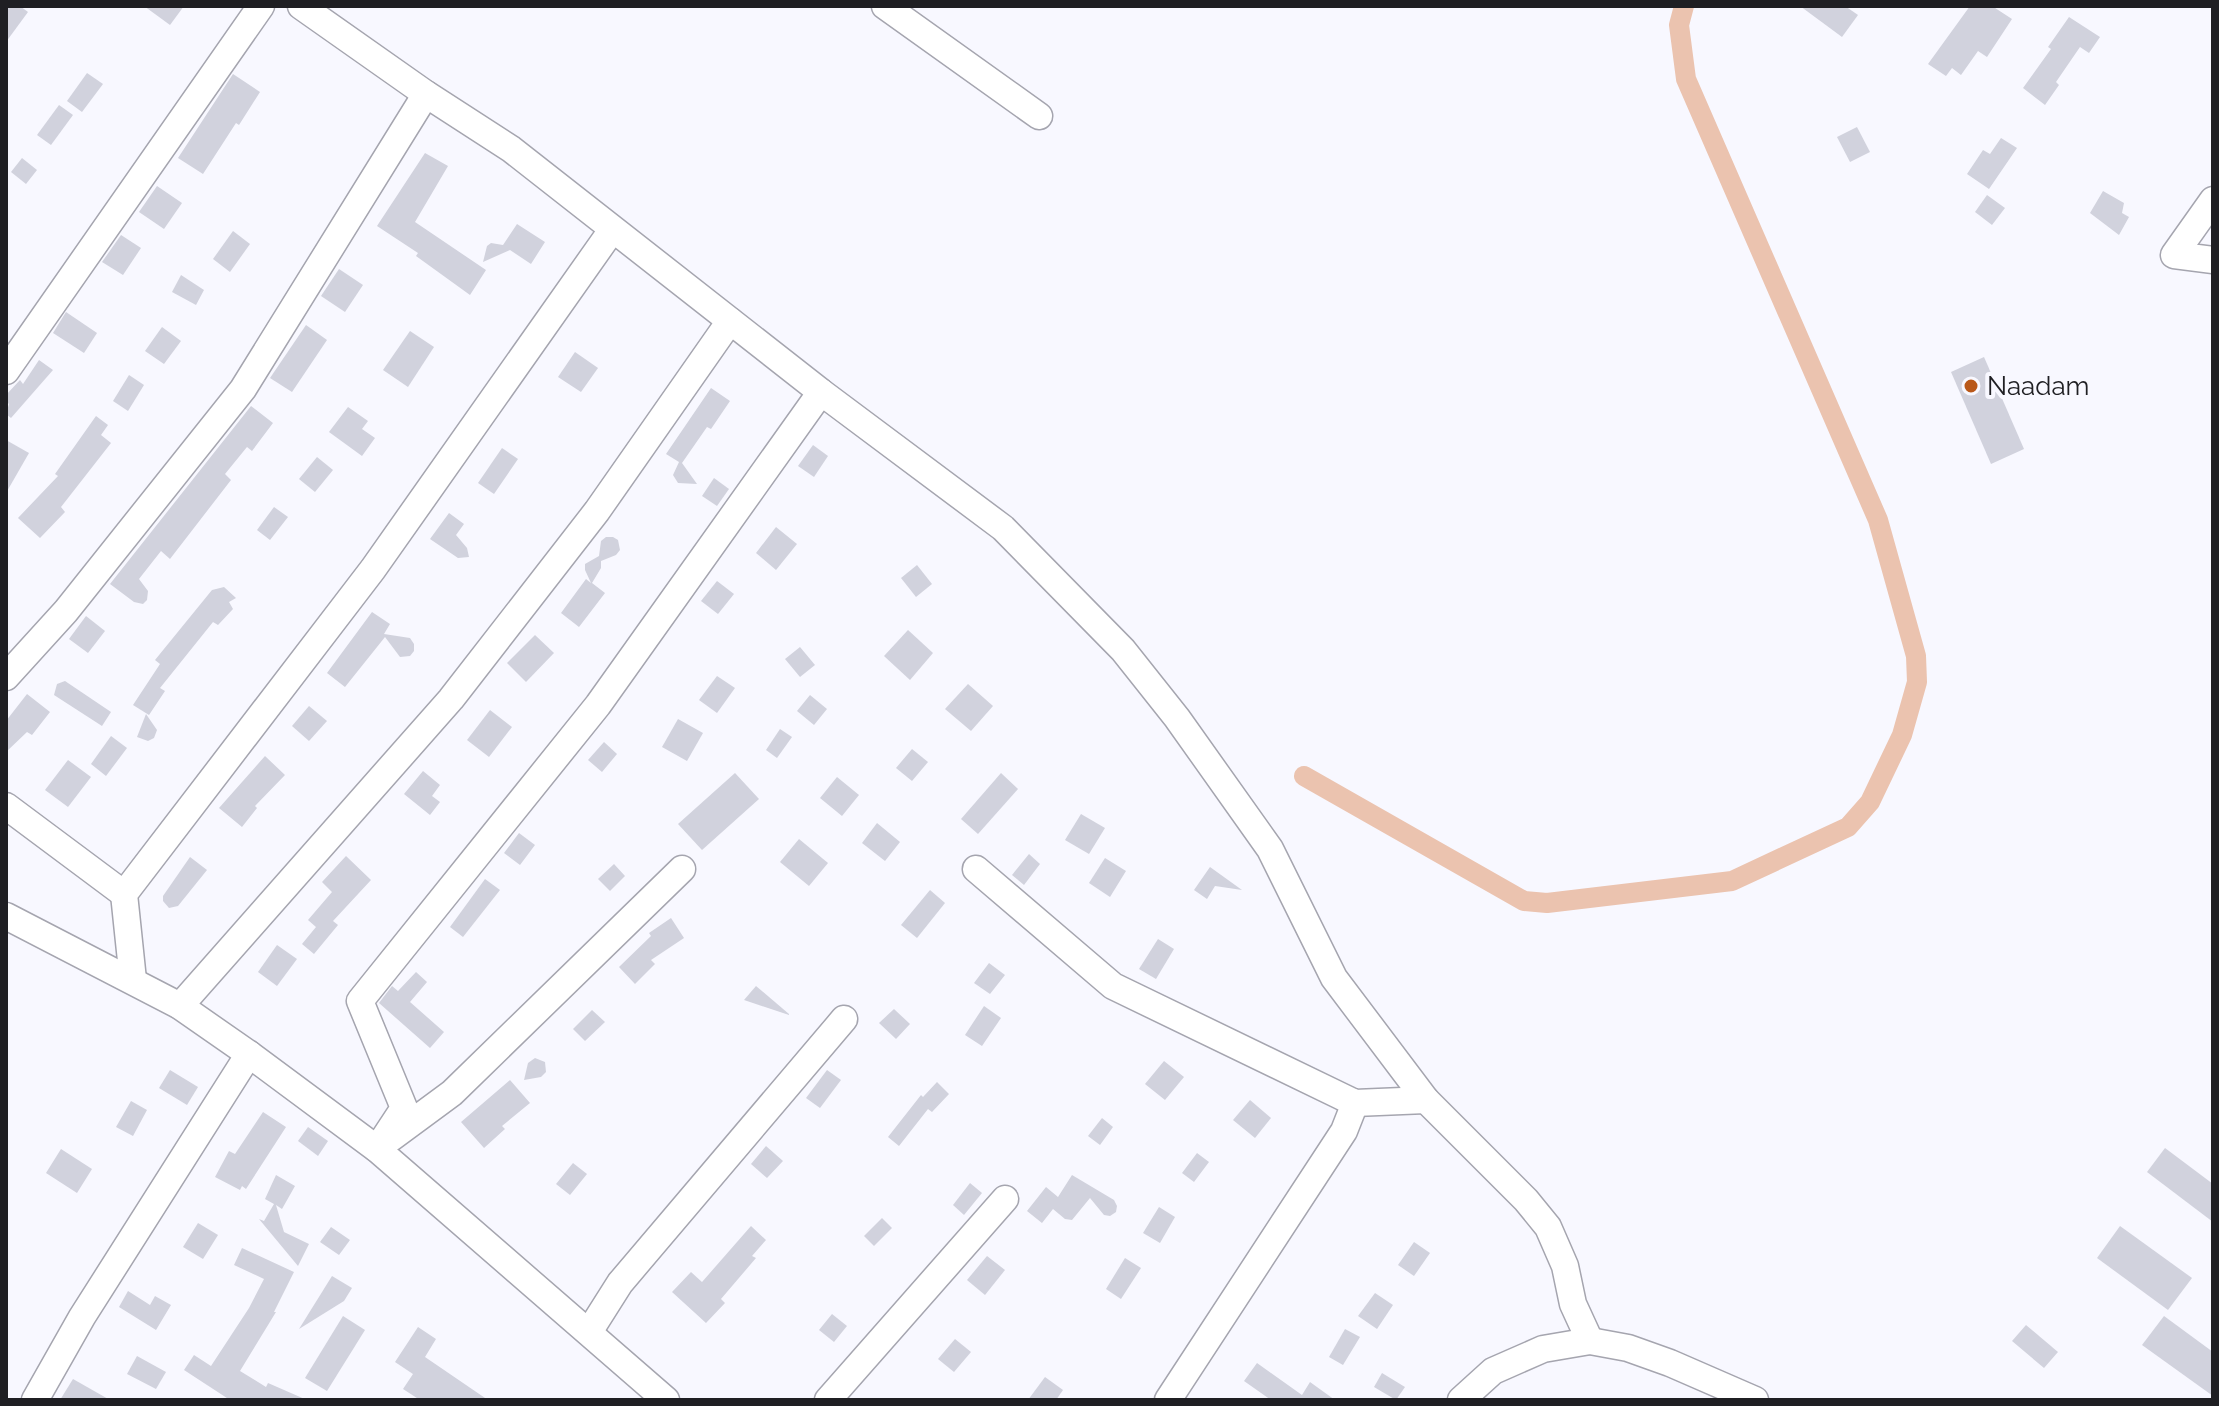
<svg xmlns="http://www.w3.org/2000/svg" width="2219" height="1406" font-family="Raleway,sans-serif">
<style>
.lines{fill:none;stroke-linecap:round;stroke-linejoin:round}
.canal{stroke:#ebc3af;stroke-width:20}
.building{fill:#d1d2dd}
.minor-casing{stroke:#a5a5af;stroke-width:29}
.minor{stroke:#fff;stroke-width:26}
.poi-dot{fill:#b95819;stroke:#f8f8ff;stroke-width:3}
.labels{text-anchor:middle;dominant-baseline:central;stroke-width:8;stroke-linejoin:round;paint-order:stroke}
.poi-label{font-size:26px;fill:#1f1f23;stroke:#f8f8ff;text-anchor:start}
</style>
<rect width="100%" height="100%" fill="#f8f8ff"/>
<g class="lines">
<path class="canal" d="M1304,776L1524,901L1547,903L1732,881L1848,827L1870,802L1902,735L1917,682L1916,656L1878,520L1686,79L1679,25L1684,6"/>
</g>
<g class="building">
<path d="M6,6H20L28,12L6,42Z"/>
<path d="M144,6H184L170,25Z"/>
<path d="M1800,6H1845L1858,15L1842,37Z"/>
<path d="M1970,6H1992L2012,19L1987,57L1978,51L1961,75L1952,68L1946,76L1928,64Z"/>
<path d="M2069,17L2100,37L2089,53L2080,47L2056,82L2059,85L2045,105L2023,88L2051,49L2048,47Z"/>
<path d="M87,73L103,84L82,112L67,101Z"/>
<path d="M233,74L260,92L239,125L236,123L203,174L178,158Z"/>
<path d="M59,105L73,115L51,145L37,135Z"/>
<path d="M1857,127L1870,152L1850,162L1837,137Z"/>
<path d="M2001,138L2017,148L1989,189L1967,174L1983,150L1990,154Z"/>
<path d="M425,153L448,166L415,222L486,270L470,295L416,256L418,253L377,226Z"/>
<path d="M22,158L37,170L26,184L11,172Z"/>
<path d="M157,186L182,203L164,229L139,212Z"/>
<path d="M2103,191L2124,203L2122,213L2129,217L2119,235L2090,213Z"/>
<path d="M1987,195L2005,208L1992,225L1975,212Z"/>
<path d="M517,224L545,242L531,264L510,250L483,262L487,246L491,243L503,245Z"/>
<path d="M233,231L250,244L230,272L213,259Z"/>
<path d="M121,235L141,248L123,275L102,262Z"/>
<path d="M339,269L363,285L345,312L321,296Z"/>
<path d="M181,275L204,290L196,305L172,292Z"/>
<path d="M66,312L97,333L84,353L53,333Z"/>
<path d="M306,325L327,340L292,392L270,378Z"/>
<path d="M162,327L181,341L164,364L145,351Z"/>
<path d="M410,331L434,347L408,387L383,370Z"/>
<path d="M575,352L598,368L581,392L558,377Z"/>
<path d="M1984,357L2024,449L1991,464L1951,372Z"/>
<path d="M39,360L53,370L11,418L6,414L9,404L6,401V395L20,380L23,384Z"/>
<path d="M129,375L144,385L128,411L113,401Z"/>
<path d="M711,388L730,401L711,429L707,427L682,463L697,484L678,483L673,475L679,462L666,454Z"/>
<path d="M251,406L273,423L252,451L247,447L225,474L231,480L170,559L161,551L139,579L148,591L147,600L143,604L134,602L110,584Z"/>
<path d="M348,407L368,421L362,429L375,438L362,456L329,432Z"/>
<path d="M96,416L108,425L101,435L111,443L61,507L65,512L40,538L18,518L58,476L55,474Z"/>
<path d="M6,440L29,453L6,493Z"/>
<path d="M813,445L828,456L814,477L798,466Z"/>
<path d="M502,448L518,459L494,494L478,483Z"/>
<path d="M317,457L333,470L315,492L299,479Z"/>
<path d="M714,478L729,489L717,506L702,496Z"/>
<path d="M274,507L288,517L270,540L257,530Z"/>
<path d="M449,513L464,524L456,535L467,548L469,557L458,558L430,539Z"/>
<path d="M776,527L797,544L776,570L756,553Z"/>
<path d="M606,537H613L618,540L620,550L616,555L601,561V568L592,583L605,593L579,627L561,613L586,579L591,583L585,570V564L599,556L601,541Z"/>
<path d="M917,565L932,584L916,597L901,578Z"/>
<path d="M717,581L734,594L718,614L701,601Z"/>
<path d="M224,587L236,598L229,602L233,609L218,625L213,622L160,688L165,691L149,715L133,705L160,664L155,660L212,590Z"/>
<path d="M372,612L390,624L384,634L410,638L414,644V651L410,656L400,657L385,637L345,687L327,673Z"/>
<path d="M86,616L105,631L88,653L69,639Z"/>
<path d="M908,630L933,653L910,680L884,656Z"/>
<path d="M535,635L554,653L526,682L507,663Z"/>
<path d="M800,647L815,665L800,677L785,659Z"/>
<path d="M717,676L735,688L717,713L699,700Z"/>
<path d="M65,681L111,712L102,726L54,695L57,684Z"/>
<path d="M968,684L993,706L971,731L945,709Z"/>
<path d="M27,694L50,712L32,735L27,732L6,752V721Z"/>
<path d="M810,695L827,709L814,725L797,711Z"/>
<path d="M309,706L327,721L309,741L292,726Z"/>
<path d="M490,710L512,727L489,757L467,740Z"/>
<path d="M146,714L157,730L154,738L148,741L137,737Z"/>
<path d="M678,719L703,733L687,761L662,747Z"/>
<path d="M780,729L792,737L777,758L766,750Z"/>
<path d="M111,736L127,748L106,776L91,764Z"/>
<path d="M604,742L617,754L602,772L588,760Z"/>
<path d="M912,749L928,762L912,781L896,768Z"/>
<path d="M265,756L285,775L255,806L257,808L242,827L219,808Z"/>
<path d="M68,760L91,777L68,807L45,790Z"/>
<path d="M423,771L440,785L432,796L440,802L430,815L404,794Z"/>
<path d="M735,773L759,799L702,850L678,824Z"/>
<path d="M1001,773L1018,789L978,834L961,819Z"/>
<path d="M837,777L859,795L842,816L820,798Z"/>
<path d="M1081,814L1105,828L1089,854L1065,840Z"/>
<path d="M877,823L900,842L885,861L862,843Z"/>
<path d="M519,833L535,845L520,865L504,853Z"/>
<path d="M799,839L828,863L809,886L780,862Z"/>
<path d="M1029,854L1040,864L1024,885L1012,875Z"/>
<path d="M346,856L371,880L333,921L338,925L314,954L302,944L316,927L308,920L332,892L322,882Z"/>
<path d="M190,857L207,870L178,906L169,908L163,901V896Z"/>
<path d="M1105,858L1126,871L1110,897L1089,883Z"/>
<path d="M614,864L625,876L610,891L598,879Z"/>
<path d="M1210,867L1242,890L1215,886L1207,899L1194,890Z"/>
<path d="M485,879L500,890L463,937L450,927Z"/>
<path d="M930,890L945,903L917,938L901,925Z"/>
<path d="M671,918L684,938L651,960L655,964L635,984L619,967L651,936L649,933Z"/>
<path d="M1158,939L1174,949L1156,979L1139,969Z"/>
<path d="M277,945L297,959L277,986L258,972Z"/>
<path d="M989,963L1005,975L990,994L974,983Z"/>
<path d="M416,972L427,982L410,1002L444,1032L430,1048L379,1003L392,986L398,991Z"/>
<path d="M756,986L789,1014V1015L744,1000Z"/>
<path d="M984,1006L1001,1018L982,1046L965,1035Z"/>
<path d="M894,1009L910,1024L896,1039L879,1023Z"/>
<path d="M592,1010L605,1022L585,1041L573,1029Z"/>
<path d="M535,1058L545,1062L546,1072L541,1077L524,1080L528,1063Z"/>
<path d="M1164,1061L1184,1077L1165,1100L1145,1084Z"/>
<path d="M170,1070L198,1087L187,1105L159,1088Z"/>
<path d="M827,1070L841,1080L820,1108L806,1098Z"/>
<path d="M510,1080L530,1103L502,1126L505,1129L484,1148L461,1122Z"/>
<path d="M937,1082L949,1094L932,1112L928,1109L899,1146L888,1137L921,1095L923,1097Z"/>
<path d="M1250,1100L1271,1118L1255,1138L1233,1120Z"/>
<path d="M131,1101L147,1110L133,1136L116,1127Z"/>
<path d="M263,1112L286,1127L246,1189L242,1186L240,1190L215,1177L229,1151L235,1154Z"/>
<path d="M1102,1118L1113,1127L1100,1145L1088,1136Z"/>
<path d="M308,1127L328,1141L318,1156L298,1141Z"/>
<path d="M766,1146L783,1161L767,1178L751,1164Z"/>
<path d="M2165,1148L2213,1184V1222L2147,1172Z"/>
<path d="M61,1149L92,1169L77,1193L46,1173Z"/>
<path d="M1197,1153L1209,1162L1194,1182L1182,1173Z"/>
<path d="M573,1163L587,1174L570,1195L556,1184Z"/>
<path d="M276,1175L295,1186L282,1209L276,1205L284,1232L309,1244L298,1266L259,1219L264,1221L274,1204L265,1199Z"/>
<path d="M1072,1175L1114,1200L1117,1206L1116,1212L1110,1216L1104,1215L1090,1198L1072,1220L1065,1219L1053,1209L1042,1223L1027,1211L1046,1187L1058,1197Z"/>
<path d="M970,1183L982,1193L964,1215L953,1205Z"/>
<path d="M1159,1207L1175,1217L1160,1243L1143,1233Z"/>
<path d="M882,1218L892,1228L874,1246L864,1236Z"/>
<path d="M198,1223L218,1235L203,1259L183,1247Z"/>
<path d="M751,1226L766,1240L752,1256L756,1258L721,1299L725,1303L706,1323L672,1292L691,1272L702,1282Z"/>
<path d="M2120,1226L2192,1278L2168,1310L2097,1258Z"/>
<path d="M331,1227L350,1240L339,1255L320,1242Z"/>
<path d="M1414,1242L1430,1253L1414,1276L1398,1265Z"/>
<path d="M242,1248L294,1272L274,1312H276L240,1371L266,1387L268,1383L307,1400H230L184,1370L194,1355L211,1366L249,1308L264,1279L234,1265Z"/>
<path d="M987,1256L1005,1270L985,1295L967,1280Z"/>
<path d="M1125,1258L1141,1268L1121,1299L1106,1289Z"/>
<path d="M332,1276L352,1288L344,1301L299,1329Z"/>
<path d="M128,1291L150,1305L155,1296L171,1305L156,1330L119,1307Z"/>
<path d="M1375,1293L1393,1305L1377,1329L1358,1316Z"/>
<path d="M832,1314L847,1326L834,1342L819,1330Z"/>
<path d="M343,1316L365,1330L327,1391L305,1378Z"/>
<path d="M2164,1316L2213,1352V1396L2142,1345Z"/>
<path d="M2026,1325L2058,1352L2044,1368L2012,1341Z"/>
<path d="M418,1327L436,1339L425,1357L488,1400H420L403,1389L413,1374L395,1362Z"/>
<path d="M1345,1329L1360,1337L1343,1365L1329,1357Z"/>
<path d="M955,1339L971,1352L954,1372L938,1359Z"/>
<path d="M137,1356L166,1372L156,1389L127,1374Z"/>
<path d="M1257,1363L1302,1395L1310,1382L1335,1400H1271L1244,1381Z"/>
<path d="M1382,1373L1405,1387L1396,1400L1374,1387Z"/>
<path d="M1045,1377L1063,1390L1056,1400H1028Z"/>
<path d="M73,1379L110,1400H60Z"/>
</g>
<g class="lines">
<g class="minor-casing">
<g id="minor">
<path d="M301,6L426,94L511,149L821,392L1003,528L1123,650L1177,718L1270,849L1334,978L1426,1100L1526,1200L1548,1227L1565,1266L1573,1304L1590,1341"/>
<path d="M885,6L1039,116"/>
<path d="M2213,200L2174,255L2213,260"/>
<path d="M6,371L261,6"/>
<path d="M6,677L66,611L243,389L426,94"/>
<path d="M6,806L124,894"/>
<path d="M976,869L1113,986L1355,1103L1426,1100"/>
<path d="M6,916L180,1006L249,1054L377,1149L666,1400"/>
<path d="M133,980L124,894L373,569L612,230"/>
<path d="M180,1006L451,699L597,511L730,321"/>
<path d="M391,1138L452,1093L682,869"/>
<path d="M377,1149L404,1108L360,1001L598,705L821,392"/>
<path d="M589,1332L620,1283L844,1019"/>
<path d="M35,1400L82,1317L249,1054"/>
<path d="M828,1400L1005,1199"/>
<path d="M1168,1400L1344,1131L1355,1103"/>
<path d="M1461,1400L1493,1371L1543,1349L1590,1341L1628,1348L1670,1363L1755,1400"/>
</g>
</g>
<use href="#minor" class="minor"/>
</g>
<circle class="poi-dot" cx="1971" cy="386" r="8"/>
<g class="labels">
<g class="poi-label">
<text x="1987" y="386">Naadam</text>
</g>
</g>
<rect width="2219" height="1406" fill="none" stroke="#1f1f23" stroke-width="16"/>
</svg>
